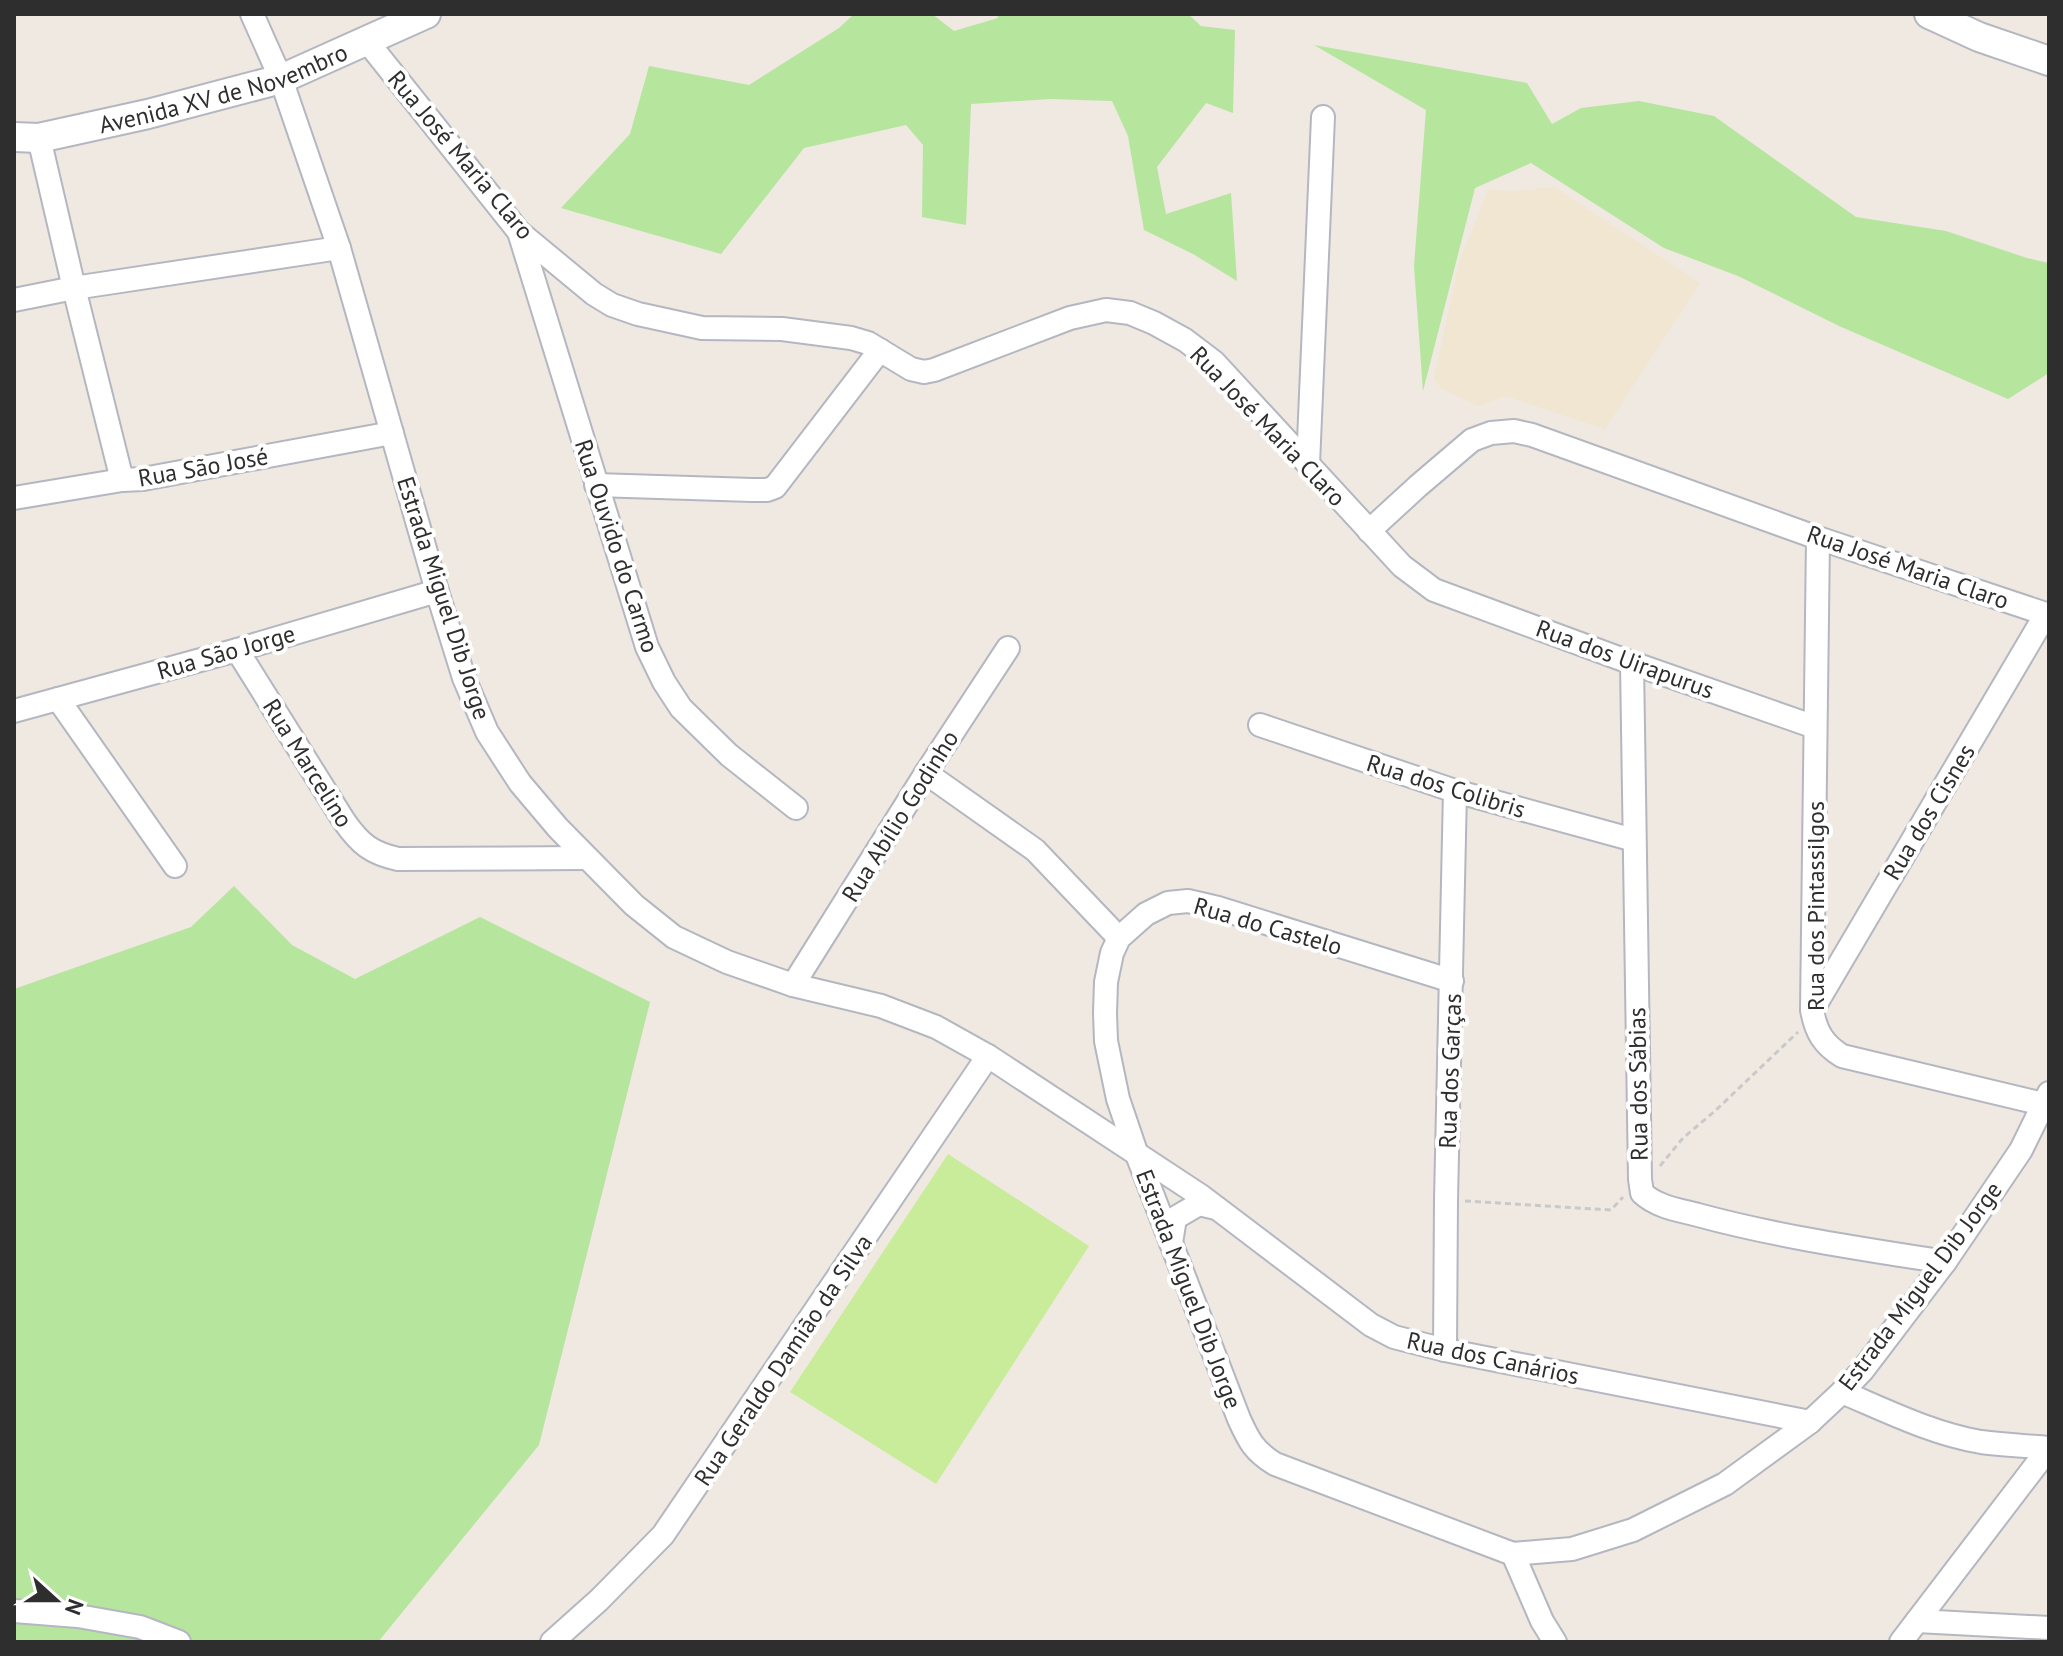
<svg xmlns="http://www.w3.org/2000/svg" width="2063" height="1656" font-family="'PT Sans',sans-serif">
<style>
.education{fill:#f0e6d1}
.green{fill:#b6e59e}
.pitch{fill:#c9ec9a}
.lines{fill:none;stroke-linecap:round;stroke-linejoin:round}
.minor-casing{stroke:#b4b7c1;stroke-width:26}
.tertiary-casing{stroke:#b4b7c1;stroke-width:32}
.path{stroke:#c9c9c9;stroke-width:3;stroke-dasharray:6 4;stroke-linecap:butt}
.minor{stroke:#fff;stroke-width:22}
.tertiary{stroke:#fff;stroke-width:28}
.labels{text-anchor:middle;dominant-baseline:central;stroke-width:8;stroke-linejoin:round;paint-order:stroke}
.street-label{font-size:24px;fill:#2e2e2e;stroke:#fff}
</style>
<rect width="100%" height="100%" fill="#efe9e1"/>
<path class="education" d="M1554,187L1700,283L1605,429L1506,396L1478,406L1442,389L1434,379L1459,263L1488,190L1518,191Z"/>
<g class="green">
<path d="M854,14H932L954,31L998,18L997,14H1188L1201,26L1235,30L1233,113L1206,103L1157,167L1166,214L1231,193L1237,281L1193,254L1144,230L1128,136L1112,101L1050,99L971,104L966,225L922,217L923,145L906,125L804,148L721,254L561,208L630,134L649,66L749,85L839,28Z"/>
<path d="M1314,45L1527,83L1552,124L1581,108L1639,101L1714,116L1856,217L1946,231L2027,258L2049,263V373L2008,399L1839,326L1738,276L1664,248L1531,163L1475,188L1423,391L1414,266L1426,110Z"/>
<path d="M234,886L292,945L355,979L480,917L650,1002L539,1445L378,1642H14V989L191,927Z"/>
</g>
<path class="pitch" d="M948,1154L1089,1246L936,1484L790,1392Z"/>
<g class="lines">
<g class="minor-casing">
<g id="minor">
<path d="M252,14L281,79L339,248L437,591L464,678L487,732L520,783L558,828L634,905L674,937L727,962L793,985L881,1006L936,1027L988,1056L1201,1196L1371,1325L1394,1337L1445,1350L1810,1422"/>
<path d="M366,40L519,232L594,294L612,305L638,314L702,328L782,329L851,338L868,343L911,369L924,372L934,370L1070,318L1106,310L1130,313L1154,323L1185,340L1214,362L1402,566L1434,590L1632,663L1815,727"/>
<path d="M39,138L74,288L122,480"/>
<path d="M519,232L647,647L664,682L681,708L729,755L796,808"/>
<path d="M14,300L74,288L339,248"/>
<path d="M1308,464L1323,117"/>
<path d="M596,485L752,490H767L775,487L880,350"/>
<path d="M14,498L122,480L143,479L392,433"/>
<path d="M1369,531L1418,486L1472,440L1491,433L1514,431L1532,435L1818,538L2049,615"/>
<path d="M1818,538L1812,1010C1816,1032 1823,1044 1842,1056L2043,1104"/>
<path d="M237,650L344,821C360,844 371,853 398,859L586,858"/>
<path d="M1632,663L1640,1179L1642,1193C1657,1207 1679,1210 1698,1215C1779,1237 1863,1249 1945,1262"/>
<path d="M58,699L175,866"/>
<path d="M14,711L237,650L437,591"/>
<path d="M1260,725L1455,791L1634,840"/>
<path d="M926,773L1035,850L1119,938"/>
<path d="M1452,981L1218,908L1188,901L1168,903L1146,914L1119,938L1112,953L1106,982L1105,1013L1106,1041L1118,1099L1136,1152L1239,1419C1249,1441 1254,1451 1275,1464L1513,1554L1572,1549L1633,1530L1725,1484L1810,1422L1842,1392L1862,1371L1945,1262L2021,1150L2049,1093"/>
<path d="M793,985L926,773L1008,648"/>
<path d="M1813,1009L2046,614"/>
<path d="M1171,1243L1175,1218L1199,1204L1216,1208"/>
<path d="M1445,1350L1446,1200L1455,791"/>
<path d="M1842,1392C1887,1411 1933,1434 1981,1442C2004,1445 2027,1446 2049,1448"/>
<path d="M1513,1554L1542,1621L1555,1642"/>
<path d="M14,1611L78,1616L140,1627L179,1642"/>
<path d="M1917,1621L2049,1628"/>
<path d="M552,1642L599,1600L663,1535L988,1056"/>
<path d="M1901,1642L2049,1448"/>
</g>
</g>
<g class="tertiary-casing">
<g id="tertiary">
<path d="M1929,14L1979,37L2049,61"/>
<path id="s1" d="M14,137L39,138L148,114L281,79L426,14"/>
</g>
</g>
<g class="path">
<path d="M1660,1166L1683,1138L1715,1111L1798,1032"/>
<path d="M1465,1201L1611,1210L1623,1197"/>
</g>
<use href="#minor" class="minor"/>
<use href="#tertiary" class="tertiary"/>
</g>
<g class="labels">
<g class="street-label">
<text stroke="none"><textPath href="#s1" startOffset="216">Avenida XV de Novembro</textPath></text>
<text transform="translate(461 155) rotate(50)">Rua José Maria Claro</text>
<text transform="translate(1268 426) rotate(46)">Rua José Maria Claro</text>
<text transform="translate(203 467) rotate(-10)">Rua São José</text>
<text transform="translate(617 546) rotate(72)">Rua Ouvido do Carmo</text>
<text transform="translate(1908 567) rotate(19)">Rua José Maria Claro</text>
<text transform="translate(444 598) rotate(72)">Estrada Miguel Dib Jorge</text>
<text transform="translate(226 652) rotate(-16)">Rua São Jorge</text>
<text transform="translate(1625 659) rotate(20)">Rua dos Uirapurus</text>
<text transform="translate(308 763) rotate(58)">Rua Marcelino</text>
<text transform="translate(1446 786) rotate(17)">Rua dos Colibris</text>
<text transform="translate(1929 812) rotate(-59)">Rua dos Cisnes</text>
<text transform="translate(900 816) rotate(-58)">Rua Abílio Godinho</text>
<text transform="translate(1815 906) rotate(-90)">Rua dos Pintassilgos</text>
<text transform="translate(1268 926) rotate(16)">Rua do Castelo</text>
<text transform="translate(1450 1071) rotate(-88)">Rua dos Garças</text>
<text transform="translate(1638 1084) rotate(-91)">Rua dos Sábias</text>
<text transform="translate(1920 1286) rotate(-53)">Estrada Miguel Dib Jorge</text>
<text transform="translate(1189 1289) rotate(69)">Estrada Miguel Dib Jorge</text>
<text transform="translate(1493 1358) rotate(12)">Rua dos Canários</text>
<text transform="translate(783 1360) rotate(-56)">Rua Geraldo Damião da Silva</text>
</g>
</g>
<rect width="2063" height="1656" fill="none" stroke="#2e2e2e" stroke-width="32"/>
<g transform="translate(56 1600) rotate(111)" stroke="#ffffff" stroke-width="6" paint-order="stroke">
<path d="M0-6L14 30L0 20L-14 30Z" fill="#2e2e2e"/>
<text y="-12" font-size="22" font-weight="bold" text-anchor="middle" fill="#2e2e2e">N</text>
</g>
</svg>
